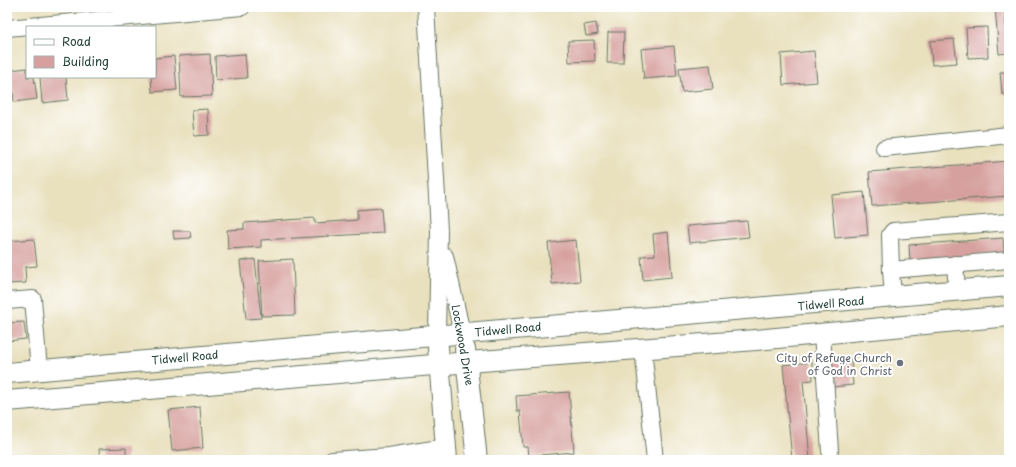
<svg xmlns="http://www.w3.org/2000/svg" width="1016" height="467" font-family="'Playpen Sans',sans-serif">
<style>
.building{fill:#d6a09e}
.lines{fill:none;stroke-linecap:round;stroke-linejoin:round}
.minor-casing{stroke:#667664;stroke-width:18}
.major-casing{stroke:#667664;stroke-width:22}
.minor{stroke:#fff;stroke-width:16}
.major{stroke:#fff;stroke-width:20}
.worship-dot{fill:#6b7280;stroke:#fff;stroke-width:1.5}
.labels{text-anchor:middle;dominant-baseline:central;stroke-width:4;stroke-linejoin:round;paint-order:stroke}
.street-label{font-size:11px;fill:#1f3d34;stroke:#fff}
.worship-label{font-size:11px;fill:#5b616d;stroke:#fff;text-anchor:end}
</style>
<rect width="100%" height="100%" fill="#fff"/>
<filter id="ink" filterUnits="userSpaceOnUse"><feTurbulence type="fractalNoise" baseFrequency=".025" numOctaves="2"/><feDisplacementMap in="SourceGraphic" scale="8" xChannelSelector="R" yChannelSelector="G"/><feConvolveMatrix kernelMatrix="1 2 1 2 8 2 1 2 1" color-interpolation-filters="sRGB"/></filter>
<filter id="wash" filterUnits="userSpaceOnUse"><feTurbulence type="fractalNoise" baseFrequency=".012" numOctaves="4" result="noise"/><feDisplacementMap in="SourceGraphic" scale="16" xChannelSelector="R" yChannelSelector="G"/><feGaussianBlur stdDeviation="0.9" result="paint"/><feColorMatrix in="noise" values="0 0 0 0 0 0 0 0 0 0 0 0 0 0 0 0 0 1.4 0 .05"/><feComposite in="paint" operator="in"/></filter>
<g filter="url(#wash)">
<rect width="100%" height="100%" fill="#e9e0bd"/>
<g id="blocks">
<g class="building">
<path d="M995,7H1004L1006,27H1009V53L999,54Z"/>
<path d="M596,23L598,34L586,36L584,25Z"/>
<path d="M987,27L988,57L968,58L966,28Z"/>
<path d="M608,32H624L623,63H607Z"/>
<path d="M954,39L957,63L932,65L930,41Z"/>
<path d="M594,40L595,61L569,62L568,41Z"/>
<path d="M674,46L677,76L644,79L641,49Z"/>
<path d="M814,51L817,82L783,85L781,54Z"/>
<path d="M210,54L212,96L181,97L179,56Z"/>
<path d="M245,54L247,78L216,80L215,56Z"/>
<path d="M174,56L177,90L152,92L151,77H155V58Z"/>
<path d="M710,65L713,89L682,92L679,68Z"/>
<path d="M27,68V77H34L37,99L14,102L11,70Z"/>
<path d="M1000,72H1009V94H1002Z"/>
<path d="M40,77H66L68,100L42,103Z"/>
<path d="M208,109L209,135L194,136L192,110Z"/>
<path d="M1009,161V196L872,206L869,172Z"/>
<path d="M864,192L868,235L835,238L831,195Z"/>
<path d="M381,208L383,233L261,240V247L228,249L227,230L244,229V223L315,218V223L357,220V210Z"/>
<path d="M747,221L749,237L689,243L687,226Z"/>
<path d="M173,231H190L191,238L174,239Z"/>
<path d="M668,232L672,277L643,280L641,256L655,255L653,234Z"/>
<path d="M1003,238L1004,253L910,261L909,245Z"/>
<path d="M34,239L37,266L25,267L26,283L7,284V241Z"/>
<path d="M576,240L580,281L552,284L548,243Z"/>
<path d="M255,259L261,318L246,319L240,261Z"/>
<path d="M293,259L295,315L262,316L259,261Z"/>
<path d="M24,322L26,339L7,341V323Z"/>
<path d="M851,359L853,385L832,387L830,361Z"/>
<path d="M812,362L813,380L803,381L810,460H792L783,365Z"/>
<path d="M569,392L574,452L529,456L528,447H523L520,411H517L516,396Z"/>
<path d="M200,407L203,448L172,451L168,410Z"/>
<path d="M126,448V460H100L99,449Z"/>
</g>
</g>
</g>
<g filter="url(#ink)">
<use href="#blocks" fill-opacity="0" stroke="#667664" stroke-width="1"/>
<g class="lines">
<g class="minor-casing">
<g id="minor">
<path d="M426,7L439,231L437,335"/>
<path d="M7,28L242,7"/>
<path d="M884,148L1009,135"/>
<path d="M445,256L462,333"/>
<path d="M955,264L957,291"/>
<path d="M891,270L890,235L893,231L1009,222"/>
<path d="M893,297L891,270L1009,260"/>
<path d="M7,301L33,299L39,370"/>
<path d="M822,334L830,451"/>
<path d="M643,349L655,460"/>
<path d="M332,460L389,456L446,447"/>
</g>
</g>
<g class="major-casing">
<g id="major">
<path d="M437,335L447,460"/>
<path d="M465,349L477,460"/>
<path d="M7,373L1009,286"/>
<path d="M7,401L481,361L756,340L1009,316"/>
</g>
</g>
<use href="#minor" class="minor"/>
<use href="#major" class="major"/>
</g>
</g>
<circle class="worship-dot" cx="900" cy="363" r="4"/>
<g class="labels">
<g class="street-label">
<text transform="translate(831 303) rotate(-5)">Tidwell Road</text>
<text transform="translate(508 329) rotate(-5)">Tidwell Road</text>
<text transform="translate(463 345) rotate(80)">Lockwood Drive</text>
<text transform="translate(185 357) rotate(-5)">Tidwell Road</text>
</g>
<g class="worship-label">
<text x="892" y="357">City of Refuge Church<tspan x="892" dy="13">of God in Christ</tspan></text>
</g>
</g>
<rect width="1016" height="467" fill="none" stroke="#fff" stroke-width="24"/>
<rect x="26" y="26" width="130" height="52" fill="#ffffff" stroke="#a5b1ae"/>
<rect x="34" y="39" width="20" height="6" fill="#ffffff" stroke="#a5b1ae"/>
<text x="62" y="46" font-size="12" fill="#1f3d34">Road</text>
<rect x="34" y="56" width="20" height="12" fill="#d6a09e" stroke="#a5b1ae"/>
<text x="62" y="66" font-size="12" fill="#1f3d34">Building</text>
</svg>
